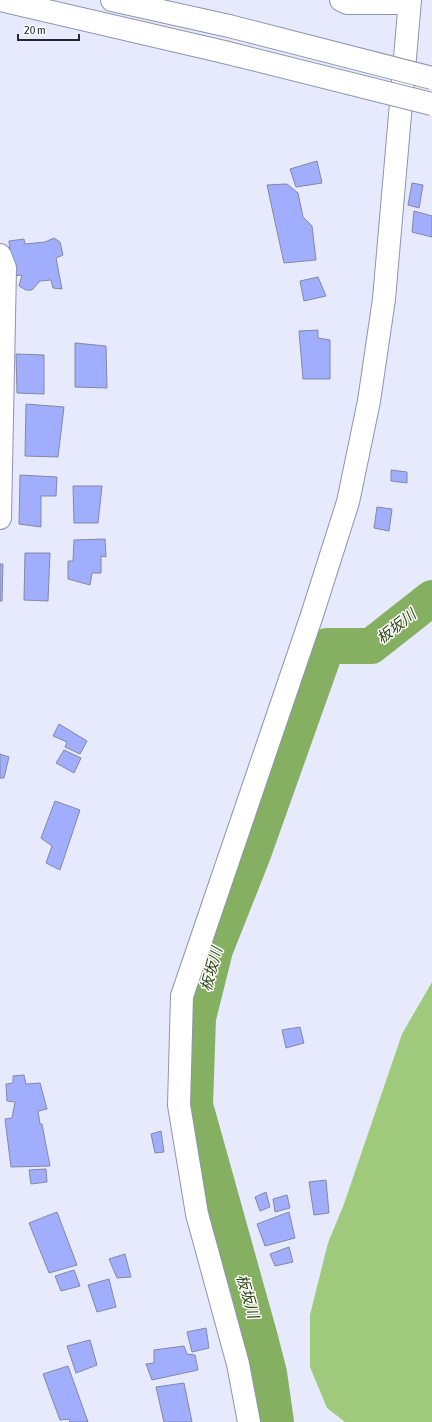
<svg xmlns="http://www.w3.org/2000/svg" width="432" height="1422" font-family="'Asap Condensed','Noto Sans JP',sans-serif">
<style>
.forest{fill:#9fca7b}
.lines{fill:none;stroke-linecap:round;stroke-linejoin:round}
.river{stroke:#85af61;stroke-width:36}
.building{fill:#a1aefd;stroke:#8388a3}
.minor-casing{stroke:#8f94b0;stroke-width:24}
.minor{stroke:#fff;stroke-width:22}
.minor-bridge-casing{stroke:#8f94b0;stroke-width:24;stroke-linecap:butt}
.minor-bridge{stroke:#fff;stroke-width:22}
.labels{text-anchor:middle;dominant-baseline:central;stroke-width:3;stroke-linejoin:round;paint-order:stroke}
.water-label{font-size:15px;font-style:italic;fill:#2d4811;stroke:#fff}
</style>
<rect width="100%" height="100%" fill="#e6eafc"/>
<path class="forest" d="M432,982V1422H345L327,1408L310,1367V1315L328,1243L344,1204L402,1034Z"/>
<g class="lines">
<path class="river" d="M276,1422L269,1373L260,1338L195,1105L198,1018L215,950L253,854L327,646H371L432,598"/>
</g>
<g class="building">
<path d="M317,161L322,183L296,187L290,169Z"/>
<path d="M412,183L423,185L419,208L408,205Z"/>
<path d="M287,184L298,193L303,217L312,226L316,260L284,263L267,185Z"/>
<path d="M414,211L432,216V237L412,232Z"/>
<path d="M54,238L60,242L63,255L56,258L62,289L53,288L51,280L40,281L32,290H26L19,286L22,275L13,276L9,241L24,239L25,244L45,242Z"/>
<path d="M318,277L326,296L304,301L300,281Z"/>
<path d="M318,330V338L330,340V379H303L299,331Z"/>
<path d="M75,343L106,346L107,388L75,387Z"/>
<path d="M16,354L44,355V394L17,393Z"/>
<path d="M26,404L64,407L58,457L25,456Z"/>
<path d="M391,470L407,472V483L391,481Z"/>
<path d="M20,475L57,477L56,496H41V527L19,524Z"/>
<path d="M73,486H102L98,523H74Z"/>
<path d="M377,507L392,509L389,531L374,528Z"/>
<path d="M105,539L106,557L101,556V573H92L90,585L68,579V561H73L74,540Z"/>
<path d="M25,553H50L48,601L24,600Z"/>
<path d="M0,564H3L2,601H0Z"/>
<path d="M59,724L87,741L80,754L65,747L67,742L53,736Z"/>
<path d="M64,750L81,758L74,773L56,763Z"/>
<path d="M0,754L9,757L4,778H0Z"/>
<path d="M55,801L80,810L60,870L46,863L52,846L41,838Z"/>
<path d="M300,1027L304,1043L286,1048L282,1030Z"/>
<path d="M24,1075L26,1084L40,1083L47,1109L38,1111L40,1124H42L50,1166L11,1167L5,1119L12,1118L15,1102L7,1101L6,1084L13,1083V1076Z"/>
<path d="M161,1131L164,1152L155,1153L151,1134Z"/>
<path d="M46,1169L47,1182L31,1184L29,1170Z"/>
<path d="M326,1180L329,1213L314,1215L309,1182Z"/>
<path d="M266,1192L270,1207L260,1211L255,1197Z"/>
<path d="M287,1195L290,1208L275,1212L273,1199Z"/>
<path d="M57,1212L77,1265L49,1273L29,1223Z"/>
<path d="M289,1212L295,1238L265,1246L257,1224Z"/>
<path d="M289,1247L293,1262L275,1266L270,1254Z"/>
<path d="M125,1254L131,1277L117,1278L109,1259Z"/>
<path d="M74,1270L80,1286L61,1291L55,1276Z"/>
<path d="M109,1279L116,1307L97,1312L88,1285Z"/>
<path d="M206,1328L209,1348L192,1352L187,1332Z"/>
<path d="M90,1340L97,1365L76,1373L67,1346Z"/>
<path d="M184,1346L187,1354L195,1355L198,1370L152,1380L146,1364L154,1363V1350Z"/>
<path d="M68,1366L88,1422H70L69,1419L60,1420L43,1374Z"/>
<path d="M184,1383L192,1422H164L156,1387Z"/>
</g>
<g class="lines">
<g class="minor-casing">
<g id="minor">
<path d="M0,0L224,52"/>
<path d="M112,0L229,26"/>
<path d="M341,0L347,3H409"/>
<path d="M0,255L5,268L0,518"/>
<path d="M249,1422L238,1364L197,1214L179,1105L182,996L312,615L348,502L369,401L384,299L410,0"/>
</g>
</g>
<use href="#minor" class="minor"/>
<g class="minor-bridge-casing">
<g id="minor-bridge">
<path d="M229,26L432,78"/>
<path d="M224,52L432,104"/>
</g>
</g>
<use href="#minor-bridge" class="minor-bridge"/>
</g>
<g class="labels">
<g class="water-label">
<text transform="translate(396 626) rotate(-38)">板坂川</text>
<text transform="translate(211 969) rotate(-75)">板坂川</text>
<text transform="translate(248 1296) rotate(74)">板坂川</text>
</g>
</g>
<path d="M18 34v6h61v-6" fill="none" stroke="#252732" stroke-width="2"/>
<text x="24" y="34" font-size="12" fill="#252732" stroke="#ffffff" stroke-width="3" paint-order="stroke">20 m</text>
</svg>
